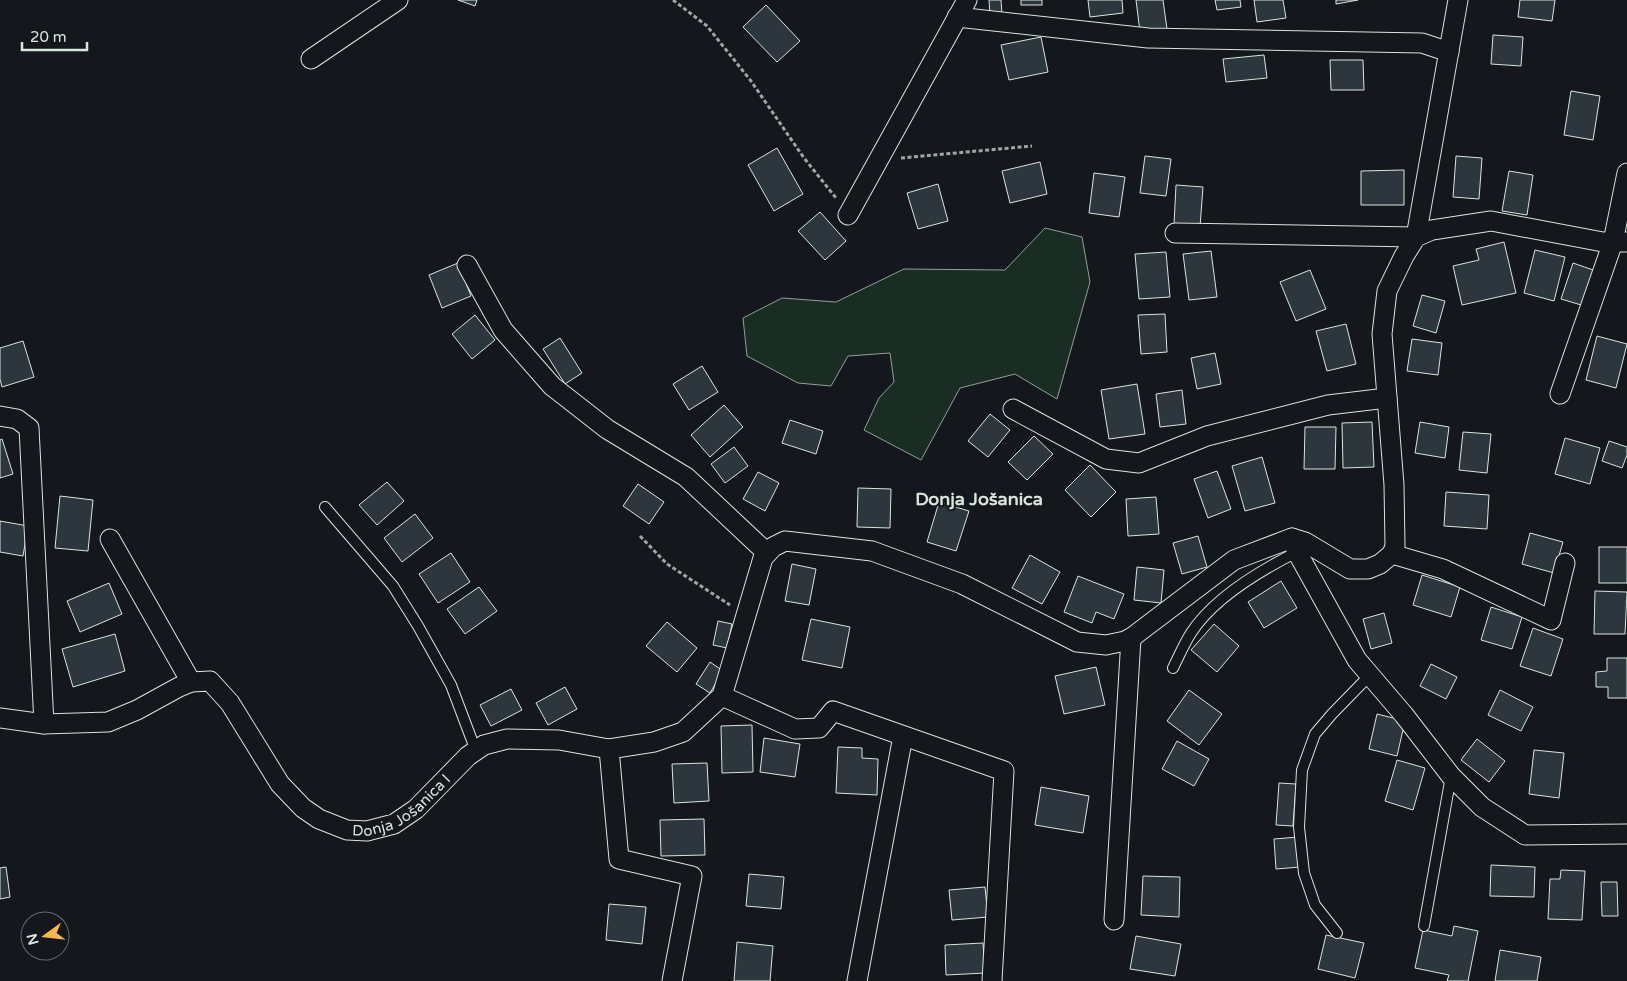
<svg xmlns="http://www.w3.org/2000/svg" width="1627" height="981" font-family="'Varela Round',sans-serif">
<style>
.green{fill:#1a2d24;stroke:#939e99}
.building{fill:#2c363c;stroke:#d8e6dc}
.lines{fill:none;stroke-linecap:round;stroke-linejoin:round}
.lane-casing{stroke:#d8e6dc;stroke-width:12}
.street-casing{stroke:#d8e6dc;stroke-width:21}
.path{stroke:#9da8a2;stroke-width:3;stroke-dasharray:4 2.5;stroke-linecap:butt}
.lane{stroke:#14181c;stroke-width:10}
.street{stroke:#14181c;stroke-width:19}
.labels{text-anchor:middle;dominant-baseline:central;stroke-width:4;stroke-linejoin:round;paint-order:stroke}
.street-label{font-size:15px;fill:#d8e6dc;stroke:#14181c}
.quarter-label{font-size:18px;font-weight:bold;fill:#d8e6dc;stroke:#14181c}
</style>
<rect width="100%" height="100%" fill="#14181c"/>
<path class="green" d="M1045,228L1082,237L1090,282L1057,399L1015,374L960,388L921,460L864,430L879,398L894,382L890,353L848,356L831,386L798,383L747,356L743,318L782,298L836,302L904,269L1005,270Z"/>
<g class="building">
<path d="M458,0H477L475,6Z"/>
<path d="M989,0H1001L1002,14H990Z"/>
<rect x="1021" y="0" width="21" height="5"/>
<path d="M1088,0H1122L1123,13L1090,17Z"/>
<path d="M1136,0H1163L1167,29L1140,32Z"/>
<path d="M1215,0H1240L1241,7L1217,10Z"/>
<path d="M1254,0H1283L1286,18L1257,22Z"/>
<path d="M1336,0H1358L1336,4Z"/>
<path d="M1520,0H1555L1552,21L1518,17Z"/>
<path d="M766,5L800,41L777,62L743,27Z"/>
<path d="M1493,35L1523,37L1521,66L1491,64Z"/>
<path d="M1041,37L1048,72L1009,80L1001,45Z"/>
<path d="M1264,55L1267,78L1226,82L1223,59Z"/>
<path d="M1330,60H1363L1364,90H1331Z"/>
<path d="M1571,91L1600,96L1593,140L1564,135Z"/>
<path d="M777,148L803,194L774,211L748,165Z"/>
<path d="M1145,156L1171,159L1166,196L1140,193Z"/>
<path d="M1456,156L1482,158L1479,199L1453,197Z"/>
<path d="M1040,162L1047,194L1010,203L1002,171Z"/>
<path d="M1404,170V205H1361V171Z"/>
<path d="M1509,171L1533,175L1527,215L1502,211Z"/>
<path d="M1094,173L1125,177L1119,217L1089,213Z"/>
<path d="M938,184L948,221L918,229L907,193Z"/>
<path d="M1176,185L1203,187L1200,227L1174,225Z"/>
<path d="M820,212L846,241L825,260L798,231Z"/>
<path d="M1504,242L1516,293L1462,305L1453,266L1479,260L1476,249Z"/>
<path d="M1535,250L1565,257L1554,301L1524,293Z"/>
<path d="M1211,251L1217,297L1189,300L1183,254Z"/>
<path d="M1166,252L1170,297L1139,299L1135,254Z"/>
<path d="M458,263L471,296L442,308L429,275Z"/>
<path d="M1573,263L1599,272L1588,307L1561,299Z"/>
<path d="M1310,270L1326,309L1296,321L1280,282Z"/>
<path d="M1422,295L1445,301L1436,333L1413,326Z"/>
<path d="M1165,314L1167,352L1141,354L1138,315Z"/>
<path d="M475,315L495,340L472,359L452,334Z"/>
<path d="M1346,324L1356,364L1327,371L1316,331Z"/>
<path d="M1597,336L1627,344L1616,388L1586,380Z"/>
<path d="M560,338L582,373L565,384L543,349Z"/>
<path d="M1412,339L1442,343L1438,375L1407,371Z"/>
<path d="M23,341L34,377L2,387L0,379V348Z"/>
<path d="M1215,353L1221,384L1197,389L1191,358Z"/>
<path d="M702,366L718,392L689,410L673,384Z"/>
<path d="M1137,384L1145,434L1109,439L1101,390Z"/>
<path d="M1182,390L1186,424L1160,427L1156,394Z"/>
<path d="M724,405L743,427L710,457L691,435Z"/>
<path d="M990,414L1010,430L988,457L968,441Z"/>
<path d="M790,420L823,431L816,454L782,443Z"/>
<path d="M1372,422L1374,467L1343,468L1342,423Z"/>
<path d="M1420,422L1449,427L1445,458L1415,453Z"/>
<path d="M1305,427H1336L1335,469H1304Z"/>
<path d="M1463,432L1491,434L1487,473L1459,470Z"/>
<path d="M1034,436L1053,454L1027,480L1008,462Z"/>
<path d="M1565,438L1600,448L1590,484L1555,474Z"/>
<path d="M2,439L13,474L0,478V440Z"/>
<path d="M1609,441L1627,447V455L1622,468L1602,461Z"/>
<path d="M734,447L748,466L725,483L711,464Z"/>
<path d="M1262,457L1275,503L1245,511L1232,466Z"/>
<path d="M1090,465L1116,492L1091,517L1065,490Z"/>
<path d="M1217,471L1231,509L1208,518L1194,479Z"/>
<path d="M758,472L779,483L765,511L743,499Z"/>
<path d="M387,482L404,501L377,525L359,505Z"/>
<path d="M638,484L664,502L649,524L623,506Z"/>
<path d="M858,488L891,489L890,528L857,527Z"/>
<path d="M1446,492L1489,495L1487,529L1444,526Z"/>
<path d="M60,496L93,500L88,551L55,548Z"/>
<path d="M1156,497L1159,534L1128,536L1126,499Z"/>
<path d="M939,502L969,511L956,551L927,542Z"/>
<path d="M415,514L433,538L402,562L384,538Z"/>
<path d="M0,521L28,526L23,556L0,552Z"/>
<path d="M1530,533L1563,542L1554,573L1522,564Z"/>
<path d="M1198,536L1207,567L1182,574L1173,543Z"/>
<rect x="1599" y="547" width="28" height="36"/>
<path d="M451,553L470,582L438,603L419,574Z"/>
<path d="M1030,555L1060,572L1042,604L1012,588Z"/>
<path d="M792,564L816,569L809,605L785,601Z"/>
<path d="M1137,567L1164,570L1161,603L1134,600Z"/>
<path d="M1422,575L1460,587L1451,617L1413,605Z"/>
<path d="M1078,576L1124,594L1114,619L1096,612L1092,623L1064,612Z"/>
<path d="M1281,581L1297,608L1264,628L1248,602Z"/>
<path d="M109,583L122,614L80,632L67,601Z"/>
<path d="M479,587L497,611L465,634L447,609Z"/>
<path d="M1595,591L1627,592L1625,634H1594Z"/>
<path d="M1491,607L1522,617L1512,649L1481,640Z"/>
<path d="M1384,613L1392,643L1371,649L1363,619Z"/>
<path d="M811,619L850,627L842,668L802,660Z"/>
<path d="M718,621L732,624L727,648L713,645Z"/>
<path d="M667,622L697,648L677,672L646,646Z"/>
<path d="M1214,624L1239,646L1217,672L1191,650Z"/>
<path d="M1533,628L1563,639L1551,676L1520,666Z"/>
<path d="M115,634L125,671L73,687L62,649Z"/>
<path d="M1607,658H1627V698H1608V687H1596V672L1607,671Z"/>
<path d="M710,662L723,671L710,693L696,684Z"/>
<path d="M1431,664L1457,677L1446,699L1420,686Z"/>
<path d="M1096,667L1105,705L1064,714L1055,676Z"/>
<path d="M565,687L577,709L548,725L536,703Z"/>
<path d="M511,689L522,710L491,726L480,705Z"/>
<path d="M1189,690L1222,714L1199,745L1167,721Z"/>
<path d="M1500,690L1533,707L1521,731L1488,715Z"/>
<path d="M1377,714L1405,721L1397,756L1369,749Z"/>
<path d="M752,725L753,772L722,773L721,726Z"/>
<path d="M764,738L800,744L795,777L760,772Z"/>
<path d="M1477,739L1505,761L1489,782L1461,760Z"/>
<path d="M1177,741L1209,759L1194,786L1162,769Z"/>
<path d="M838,747L862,748V758L878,759L877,795L836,793Z"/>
<path d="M1534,750L1564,753L1559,798L1529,794Z"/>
<path d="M1397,760L1425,768L1413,810L1385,801Z"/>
<path d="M707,763L709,801L674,803L672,764Z"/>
<path d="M1279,783L1296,784L1293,826L1276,825Z"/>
<path d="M1041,787L1089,796L1083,833L1035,825Z"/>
<path d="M704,819L705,855L661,856L660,820Z"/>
<path d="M1298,837L1300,867L1276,869L1274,839Z"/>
<path d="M1491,865L1535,867L1534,897L1490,896Z"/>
<path d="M6,867L10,897L0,899V868Z"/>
<path d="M1561,870L1585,871L1582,920L1548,919L1550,879H1560Z"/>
<path d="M749,874L784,877L781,909L746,906Z"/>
<path d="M1143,876L1180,877L1179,917L1141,915Z"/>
<path d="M1601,882H1617L1618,916H1602Z"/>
<path d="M985,887L988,917L952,920L949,890Z"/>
<path d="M609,904L646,907L642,944L606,940Z"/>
<path d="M1454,926L1478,931L1468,981H1447L1449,975L1415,968L1423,930L1452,936Z"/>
<path d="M1326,935L1364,943L1355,978L1318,969Z"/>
<path d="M1136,936L1181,944L1175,976L1130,969Z"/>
<path d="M737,942L773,946L770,981H734Z"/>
<path d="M983,943L985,973L946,975L945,945Z"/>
<path d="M1500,950L1541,957L1537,981H1495Z"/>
</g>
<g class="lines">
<g class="lane-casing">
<g id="lane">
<path d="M325,507L393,586L418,626L451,685L476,751"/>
<path d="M1173,668C1179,656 1184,644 1191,633C1213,599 1261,570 1297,552"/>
<path d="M1424,926L1451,776"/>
<path d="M1337,933L1315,905L1304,873L1299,827L1302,770L1315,734L1332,714L1370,675"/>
</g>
</g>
<g class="street-casing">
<g id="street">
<path d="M957,17L1148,38L1422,43L1449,52"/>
<path d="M311,59L398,0"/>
<path d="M848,215L967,0"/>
<path d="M1175,233L1416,237L1458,0"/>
<path d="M467,265L503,330L552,386L607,429L686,477L767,553"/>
<path d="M1560,394L1613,242L1627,173"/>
<path d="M1013,409L1106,459L1139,463L1207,436L1328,405L1387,398"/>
<path d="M0,416L17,419L29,428L44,724"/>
<path d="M1292,538L1297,552L1357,660L1404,715L1451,776L1482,807L1525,835L1627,834"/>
<path d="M110,539L191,682"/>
<path d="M1392,554L1443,569L1551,620L1565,563"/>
<path d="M722,696L795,729L819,728L833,711L1004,771L992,981"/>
<path id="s1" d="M0,718L44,724L108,722L137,710L179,687L191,682L210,681L230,703L280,784L303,808L319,819L347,830L367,831L394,824L416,809L468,756L484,745L507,739L559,740L609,749L654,742L683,732L722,696L763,558L773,547L785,541L872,551L962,584L1077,642L1106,645L1125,641L1131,638L1234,560L1292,538L1305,542L1350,569H1368L1380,564L1392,554L1395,546L1394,485L1382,334L1387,291L1404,256L1416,237L1432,230L1491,221L1603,242H1627"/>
<path d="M609,749L619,859L692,876L672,981"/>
<path d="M1114,920L1131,638"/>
<path d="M857,981L903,736"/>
</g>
</g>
<g class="path">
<path d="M673,0L707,26L751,81L804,158L836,198"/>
<path d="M901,158L1032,146"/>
<path d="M640,536L667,564L730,605"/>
</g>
<use href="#lane" class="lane"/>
<use href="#street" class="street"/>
</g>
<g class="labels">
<g class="street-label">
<text stroke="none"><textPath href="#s1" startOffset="490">Donja Jošanica I</textPath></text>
</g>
<g class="quarter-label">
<text x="979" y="499">Donja Jošanica</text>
</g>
</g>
<g transform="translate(45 936) rotate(255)"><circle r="24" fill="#14181c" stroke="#626a69"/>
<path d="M0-4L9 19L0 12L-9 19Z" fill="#ffb74d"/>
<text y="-8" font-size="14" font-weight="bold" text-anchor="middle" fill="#d8e6dc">N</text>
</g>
<path d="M22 42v8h65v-8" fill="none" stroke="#d8e6dc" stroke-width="2.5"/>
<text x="30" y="42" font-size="15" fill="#d8e6dc" stroke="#14181c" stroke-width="4" paint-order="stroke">20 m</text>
</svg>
